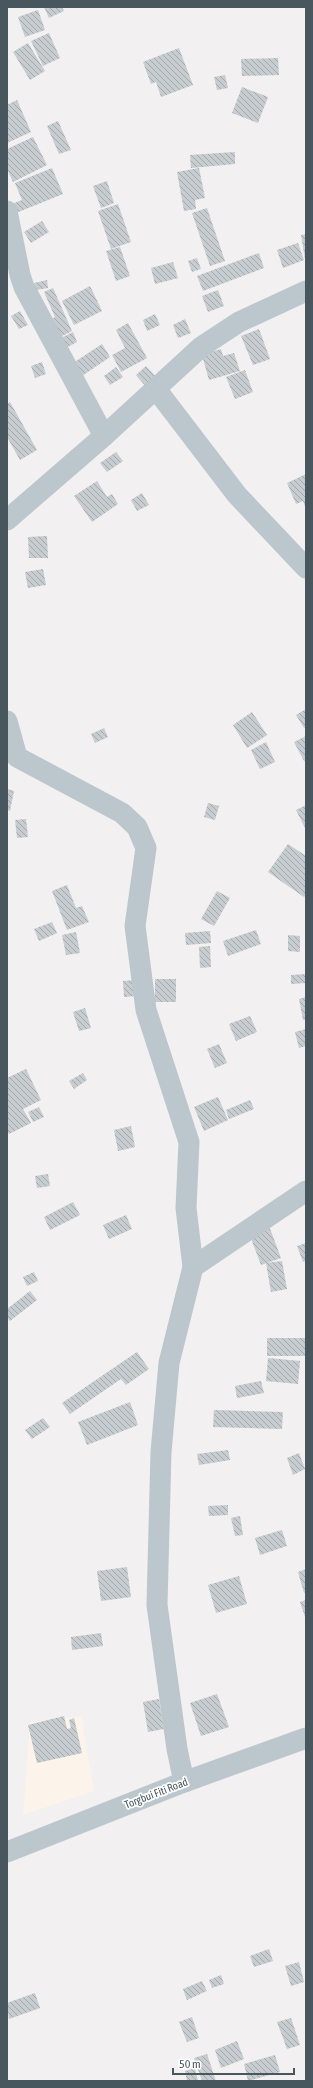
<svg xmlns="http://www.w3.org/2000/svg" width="313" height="2088" font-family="'Asap Condensed',sans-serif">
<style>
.commercial{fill:#fcf3ea}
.building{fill:url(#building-back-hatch)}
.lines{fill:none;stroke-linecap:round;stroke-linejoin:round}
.minor{stroke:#bbc7cc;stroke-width:21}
.labels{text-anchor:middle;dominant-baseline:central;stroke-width:3.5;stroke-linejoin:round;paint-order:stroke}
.street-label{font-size:11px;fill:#47575d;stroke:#fff}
</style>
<defs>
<pattern id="building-back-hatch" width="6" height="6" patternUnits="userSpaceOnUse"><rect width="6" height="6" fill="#c6cccf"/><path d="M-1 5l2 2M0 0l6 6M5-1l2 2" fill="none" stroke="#a3a8ab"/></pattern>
</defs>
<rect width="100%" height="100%" fill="#f2f0f0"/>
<path class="commercial" d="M81,1716L94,1791L23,1815L30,1722Z"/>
<g class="building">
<path d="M44,7H62L64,11L49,18Z"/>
<path d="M38,10L45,30L25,37L18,17Z"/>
<path d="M49,33L60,58L43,66L31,41Z"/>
<path d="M28,43L45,71L30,80L13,52Z"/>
<path d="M179,48L193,85L161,97L156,82L151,84L143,62Z"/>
<path d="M278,58L279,75L242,76L241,59Z"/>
<path d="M225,75L228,88L217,90L214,77Z"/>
<path d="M242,87L268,97L258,123L232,113Z"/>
<path d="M17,100L31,132L7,143V105Z"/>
<path d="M58,121L71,150L59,154L47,126Z"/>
<path d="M33,137L47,165L13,182L7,169V149Z"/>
<path d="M235,152V164L191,168L190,155Z"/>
<path d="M52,168L63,194L16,213L12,204L22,200L15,183Z"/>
<path d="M199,168L205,198L195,200L196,209L184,211L177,172Z"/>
<path d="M107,181L114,203L101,208L93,186Z"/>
<path d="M118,204L131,242L111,249L98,211Z"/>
<path d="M207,208L225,261L210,266L192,213Z"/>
<path d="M42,221L49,232L31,243L24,232Z"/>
<path d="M306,234V259H305L301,235Z"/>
<path d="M298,243L304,260L283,268L277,250Z"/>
<path d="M120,247L130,276L116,281L106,251Z"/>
<path d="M259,253L264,268L203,291L197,276Z"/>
<path d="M197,258L201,269L192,272L188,261Z"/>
<path d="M173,262L178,278L155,284L151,268Z"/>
<path d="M47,280L48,288L36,290L34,283Z"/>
<path d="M90,286L102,311L74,325L62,301Z"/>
<path d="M53,288L72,331L60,337L52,319L55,317L44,292Z"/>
<path d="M218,290L224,306L208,312L202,296Z"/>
<path d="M20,311L28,325L19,329L11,316Z"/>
<path d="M155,314L160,325L147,331L143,320Z"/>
<path d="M185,319L191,333L178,338L173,325Z"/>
<path d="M128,323L147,358L121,372L112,355L125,348L116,330Z"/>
<path d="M259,329L270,359L253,365L241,336Z"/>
<path d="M73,332L77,342L62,350L57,340Z"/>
<path d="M102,344L110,357L79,378L70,365Z"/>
<path d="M221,349L223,356L234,353L240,371L209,380L202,355Z"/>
<path d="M42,362L46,374L35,378L31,366Z"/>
<path d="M146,366L159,380L148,389L136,375Z"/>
<path d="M116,367L123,377L110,385L104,376Z"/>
<path d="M245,370L253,392L235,399L226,377Z"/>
<path d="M10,402L37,450L20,460L7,437V404Z"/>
<path d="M116,452L123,461L107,472L100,463Z"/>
<path d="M306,474V509L303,501L296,504L287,483Z"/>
<path d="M97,481L107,497L112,494L118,504L92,522L74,496Z"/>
<path d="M142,493L149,505L137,511L131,500Z"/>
<path d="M47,536L48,558H29L28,537Z"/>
<path d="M43,569L46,585L28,588L25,572Z"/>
<path d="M306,709V727L304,728L296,715Z"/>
<path d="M252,712L267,735L247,748L233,725Z"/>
<path d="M104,728L108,737L95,743L91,734Z"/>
<path d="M306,736V759L304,761L294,742Z"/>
<path d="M266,742L275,762L260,769L251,750Z"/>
<path d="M7,789L14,791L10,811L7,810Z"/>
<path d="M208,803L219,806L215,820L204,817Z"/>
<path d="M306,805V830L296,810Z"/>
<path d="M26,819L28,837L17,838L15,820Z"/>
<path d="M288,844L306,856V895L304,897L268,872Z"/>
<path d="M67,885L76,908L82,906L89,922L67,930L52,891Z"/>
<path d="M217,891L230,898L214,926L201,919Z"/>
<path d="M52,922L57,933L39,941L34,929Z"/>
<path d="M256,930L261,944L228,956L223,941Z"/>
<path d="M210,931L211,943L186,945L185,933Z"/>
<path d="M76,932L80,953L66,955L62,935Z"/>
<path d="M288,935L300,936V952L288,951Z"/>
<path d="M210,946L211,967L200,968L199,947Z"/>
<path d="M306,974V983L291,984V975Z"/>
<rect x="155" y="979" width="21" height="23"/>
<path d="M136,980L137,996L124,997L123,981Z"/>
<path d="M306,997V1019L303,1020L299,999Z"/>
<path d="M85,1008L91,1028L79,1031L73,1012Z"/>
<path d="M250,1016L257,1032L236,1041L229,1024Z"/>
<path d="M306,1029V1046L299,1048L295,1032Z"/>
<path d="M219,1044L227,1063L215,1068L207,1049Z"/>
<path d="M26,1069L41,1100L23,1109L31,1123L9,1134L7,1131V1078Z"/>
<path d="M83,1073L87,1080L74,1089L69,1081Z"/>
<path d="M218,1097L228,1120L204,1131L194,1107Z"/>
<path d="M250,1100L254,1109L229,1119L226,1110Z"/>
<path d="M39,1107L44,1117L33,1122L28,1112Z"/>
<path d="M131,1126L135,1147L118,1151L114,1130Z"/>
<path d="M48,1174L50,1186L37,1188L35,1176Z"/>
<path d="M73,1202L80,1215L50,1230L44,1217Z"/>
<path d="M126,1215L132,1229L109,1239L103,1225Z"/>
<path d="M269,1226L281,1258L261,1265L249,1233Z"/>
<path d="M306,1243V1261L303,1262L297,1246Z"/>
<path d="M282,1261L287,1289L271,1292L266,1263Z"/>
<path d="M34,1272L38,1281L27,1286L23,1277Z"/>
<path d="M30,1291L37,1300L10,1321L7,1317V1309Z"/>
<rect x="267" y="1338" width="39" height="18"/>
<path d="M137,1352L149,1369L126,1385L121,1379L70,1414L62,1403Z"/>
<path d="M268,1358L300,1361L298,1384L266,1381Z"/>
<path d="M261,1381L264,1393L237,1398L235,1386Z"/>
<path d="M130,1402L138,1425L87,1445L78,1422Z"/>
<path d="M214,1410L283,1412L282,1429L213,1427Z"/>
<path d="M43,1418L50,1427L32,1439L25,1430Z"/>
<path d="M228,1450L230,1460L199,1465L197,1454Z"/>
<path d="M299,1453L305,1469L293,1475L287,1458Z"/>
<path d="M228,1505V1515L209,1516L208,1506Z"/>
<path d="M240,1516L243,1535L235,1536L231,1518Z"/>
<path d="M282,1530L287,1546L260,1555L255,1538Z"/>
<path d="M127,1567L131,1597L101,1601L97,1571Z"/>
<path d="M306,1569V1592L304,1593L298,1572Z"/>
<path d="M239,1576L247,1604L216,1613L208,1585Z"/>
<path d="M306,1600V1620L300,1602Z"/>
<path d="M101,1633L103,1646L72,1650L71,1637Z"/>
<path d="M217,1694L229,1727L201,1736L190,1703Z"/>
<path d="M159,1699L164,1729L148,1732L143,1702Z"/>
<path d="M64,1716L67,1729L71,1728L69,1720L74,1718L82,1753L37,1763L28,1725Z"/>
<path d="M269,1949L273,1961L254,1967L250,1956Z"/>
<path d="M299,1962L304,1982L291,1986L285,1966Z"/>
<path d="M221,1975L224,1984L212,1988L209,1980Z"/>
<path d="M202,1981L207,1991L187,2000L183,1989Z"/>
<path d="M35,1993L40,2008L9,2019L7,2003Z"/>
<path d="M192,2017L199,2038L187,2042L179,2022Z"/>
<path d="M291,2018L300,2045L287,2049L277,2022Z"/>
<path d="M237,2041L244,2059L221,2068L215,2050Z"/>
<path d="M207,2054L216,2081H202L194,2058Z"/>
<path d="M275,2055L280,2072L248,2081L244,2064Z"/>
<path d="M195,2068L198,2081H187L185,2071Z"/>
</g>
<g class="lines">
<g class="minor">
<path d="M7,211L20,275L24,287L104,436"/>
<path d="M156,389L237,495L306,568"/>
<path d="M7,520L104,436L201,347L239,322L306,291"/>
<path d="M7,721L17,757L122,813L137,827L146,848L135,926L146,1010L189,1142L186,1208L193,1267"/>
<path d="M184,1782L177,1749L157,1605L161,1452L169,1363L193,1267L306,1191"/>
<path d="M7,1852L184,1782L306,1738"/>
</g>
</g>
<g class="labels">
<g class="street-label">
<text transform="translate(156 1793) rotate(-21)">Torgbui Fiti Road</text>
</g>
</g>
<rect width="313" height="2088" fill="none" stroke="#47575d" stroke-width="16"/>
<path d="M173 2068v6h121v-6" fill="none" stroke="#47575d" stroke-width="2"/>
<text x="179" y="2068" font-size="12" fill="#47575d" stroke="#ffffff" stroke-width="3" paint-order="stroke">50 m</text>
</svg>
